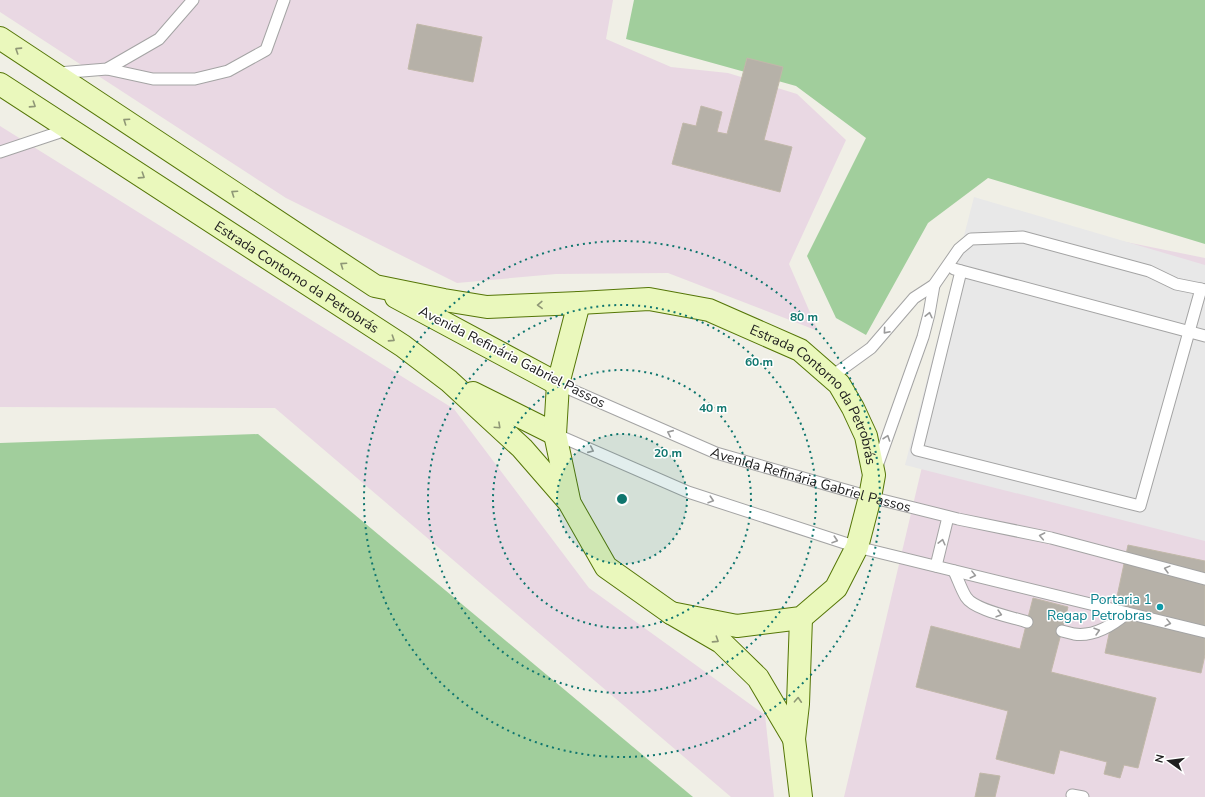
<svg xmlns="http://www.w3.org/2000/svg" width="1205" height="797" font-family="'Nunito Sans',sans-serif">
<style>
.industrial{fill:#e9d8e3}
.forest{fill:#a1ce9c}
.parking{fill:#e8e8e8}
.building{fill:#b6b1a8;stroke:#c1b8a9}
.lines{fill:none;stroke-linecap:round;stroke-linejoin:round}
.service-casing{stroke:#a4a4a4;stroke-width:13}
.secondary-casing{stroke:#557607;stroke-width:24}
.service{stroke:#fff;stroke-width:11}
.secondary{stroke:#eaf8bc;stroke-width:22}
.oneway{stroke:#8f9776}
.oneway2{stroke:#9b9b9b}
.ring{fill:none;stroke:#0f766e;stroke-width:2;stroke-dasharray:2 4}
.culture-dot{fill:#0f9aa8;stroke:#fff;stroke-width:1.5}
.labels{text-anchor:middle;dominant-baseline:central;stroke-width:3;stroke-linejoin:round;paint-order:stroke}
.street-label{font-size:14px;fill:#202020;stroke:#fff}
.culture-label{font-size:14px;fill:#0d838f;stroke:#fff;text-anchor:end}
.centre{fill:#0f766e;stroke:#fff;stroke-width:2}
.ring-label{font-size:12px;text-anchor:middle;font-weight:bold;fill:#0f766e;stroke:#fff;stroke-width:3;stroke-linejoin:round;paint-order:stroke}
</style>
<rect width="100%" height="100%" fill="#f0efe6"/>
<g class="industrial">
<path d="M0,0H613L606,39L671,67L728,73L797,94L846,140L789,264L818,331L668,273L556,274L457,283L286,198L0,12Z"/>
<path d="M0,126L454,409L589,588L765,715L774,797H731L275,408L0,407Z"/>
<path d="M982,213L1205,258V797H844Z"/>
</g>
<g class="forest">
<path d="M634,0H1205V244L988,178L928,223L866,335L836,318L807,256L866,138L796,86L626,39Z"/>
<path d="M258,434L693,797H0V443Z"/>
</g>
<path class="parking" d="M974,197L1205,265V541L905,465Z"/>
<g class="building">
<path d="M417,24L482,37L473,82L408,69Z"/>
<path d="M747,58L783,67L764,140L792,147L780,192L672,164L683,123L696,126L701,106L722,112L717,132L727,134Z"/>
<path d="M1128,545L1205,561V655L1201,673L1105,653Z"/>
<path d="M1033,598L1068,607L1051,672L1156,698L1138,768L1124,765L1120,778L1104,774L1107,762L1060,750L1054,774L996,759L1008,711L916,687L931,626L1020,649Z"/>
<path d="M980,773L1000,776L995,797H975Z"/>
</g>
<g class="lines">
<g class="service-casing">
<g id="service">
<path d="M107,69L153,79H195L228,71L266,50L284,0"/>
<path d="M58,73L107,69L159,39L193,0"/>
<path d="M0,152L69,129"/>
<path d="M954,269L1205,336"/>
<path d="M961,271L917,450L1140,506L1201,289L1205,290"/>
<path d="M831,377L871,348L914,298L934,285L959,249L971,239L1023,237L1149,271L1176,284L1201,289"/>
<path id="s1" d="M558,384L716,453L870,497L958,519L1051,538L1205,579"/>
<path d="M555,434L688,492L857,547L1205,632"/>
<path d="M876,469L923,337L929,314L934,285"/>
<path d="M936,566L948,517"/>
<path d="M954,571C958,579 961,589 966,597C974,610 1012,617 1027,622"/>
<path d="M1062,631C1066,632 1070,633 1074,634C1094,637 1113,625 1127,613"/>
<path d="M1072,795L1083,797"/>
</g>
</g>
<g class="secondary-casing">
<g id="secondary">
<path id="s2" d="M0,38L375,286L444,300L487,307L579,303L649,299L709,310L800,350L839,384L853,408L866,436L874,475L870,497L857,547L836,588L801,618L737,626L671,613"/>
<path id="s3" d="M0,84L403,346L449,381L522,448L569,502L606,567L671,613L721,642L758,678L794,739"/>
<path d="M396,297L558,384"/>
<path d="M473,393L555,434"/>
<path d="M569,500L555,434L558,384L579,303"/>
<path d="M801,618L798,704L794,739L801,797"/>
</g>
</g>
<use href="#service" class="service"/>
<use href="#secondary" class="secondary"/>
</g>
<defs><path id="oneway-chevron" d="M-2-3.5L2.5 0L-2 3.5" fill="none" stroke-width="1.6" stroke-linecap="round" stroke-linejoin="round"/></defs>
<g class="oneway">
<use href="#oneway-chevron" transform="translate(18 50) rotate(-147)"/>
<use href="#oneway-chevron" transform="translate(33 105) rotate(33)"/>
<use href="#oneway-chevron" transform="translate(126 121) rotate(-146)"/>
<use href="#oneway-chevron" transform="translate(142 176) rotate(33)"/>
<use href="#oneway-chevron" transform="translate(234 193) rotate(-146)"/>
<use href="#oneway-chevron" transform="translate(343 265) rotate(-146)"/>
<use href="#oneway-chevron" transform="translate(540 305) rotate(178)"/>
<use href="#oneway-chevron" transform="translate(392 339) rotate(33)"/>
<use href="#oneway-chevron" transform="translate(498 426) rotate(43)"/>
<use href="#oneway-chevron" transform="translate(716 640) rotate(33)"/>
<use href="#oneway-chevron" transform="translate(798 700) rotate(-87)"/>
</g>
<g class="oneway2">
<use href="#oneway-chevron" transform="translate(929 315) rotate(-77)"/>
<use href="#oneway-chevron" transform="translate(886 331) rotate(131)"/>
<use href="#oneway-chevron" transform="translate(670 433) rotate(-156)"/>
<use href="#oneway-chevron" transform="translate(887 438) rotate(-71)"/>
<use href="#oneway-chevron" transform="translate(591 450) rotate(24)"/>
<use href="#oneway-chevron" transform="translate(711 500) rotate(18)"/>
<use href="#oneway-chevron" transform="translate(1042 536) rotate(-169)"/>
<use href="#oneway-chevron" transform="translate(835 540) rotate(18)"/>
<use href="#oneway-chevron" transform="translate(942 542) rotate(-76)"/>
<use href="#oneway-chevron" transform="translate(1167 569) rotate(-165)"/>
<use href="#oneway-chevron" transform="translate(973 575) rotate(14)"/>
<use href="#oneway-chevron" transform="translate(999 614) rotate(16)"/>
<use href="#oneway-chevron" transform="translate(1168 623) rotate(14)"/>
<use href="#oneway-chevron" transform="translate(1097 631) rotate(-16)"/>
</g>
<circle cx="622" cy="499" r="65" fill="#0f766e" fill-opacity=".12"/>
<g class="ring">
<circle cx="622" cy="499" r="65"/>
<circle cx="622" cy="499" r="129"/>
<circle cx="622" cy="499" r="194"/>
<circle cx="622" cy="499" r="258"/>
</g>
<circle class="culture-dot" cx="1160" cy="607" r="4"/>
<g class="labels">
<g class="street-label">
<text stroke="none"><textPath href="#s3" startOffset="354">Estrada Contorno da Petrobrás</textPath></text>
<text transform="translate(512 357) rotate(27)">Avenida Refinária Gabriel Passos</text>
<text stroke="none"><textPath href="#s2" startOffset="929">Estrada Contorno da Petrobrás</textPath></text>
<text stroke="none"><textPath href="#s1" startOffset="271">Avenida Refinária Gabriel Passos</textPath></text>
</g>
<g class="culture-label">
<text x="1152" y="599">Portaria 1<tspan x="1152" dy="16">Regap Petrobras</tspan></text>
</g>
</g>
<circle cx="622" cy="499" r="6" class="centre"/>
<g class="ring-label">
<text x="804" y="321">80 m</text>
<text x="759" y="366">60 m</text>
<text x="713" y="412">40 m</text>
<text x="668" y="457">20 m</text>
</g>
<g transform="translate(1169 761) rotate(284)" stroke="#ffffff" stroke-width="3" paint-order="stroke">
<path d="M0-3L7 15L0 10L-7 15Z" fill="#202020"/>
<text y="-6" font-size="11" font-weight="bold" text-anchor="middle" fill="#202020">N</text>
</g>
</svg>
